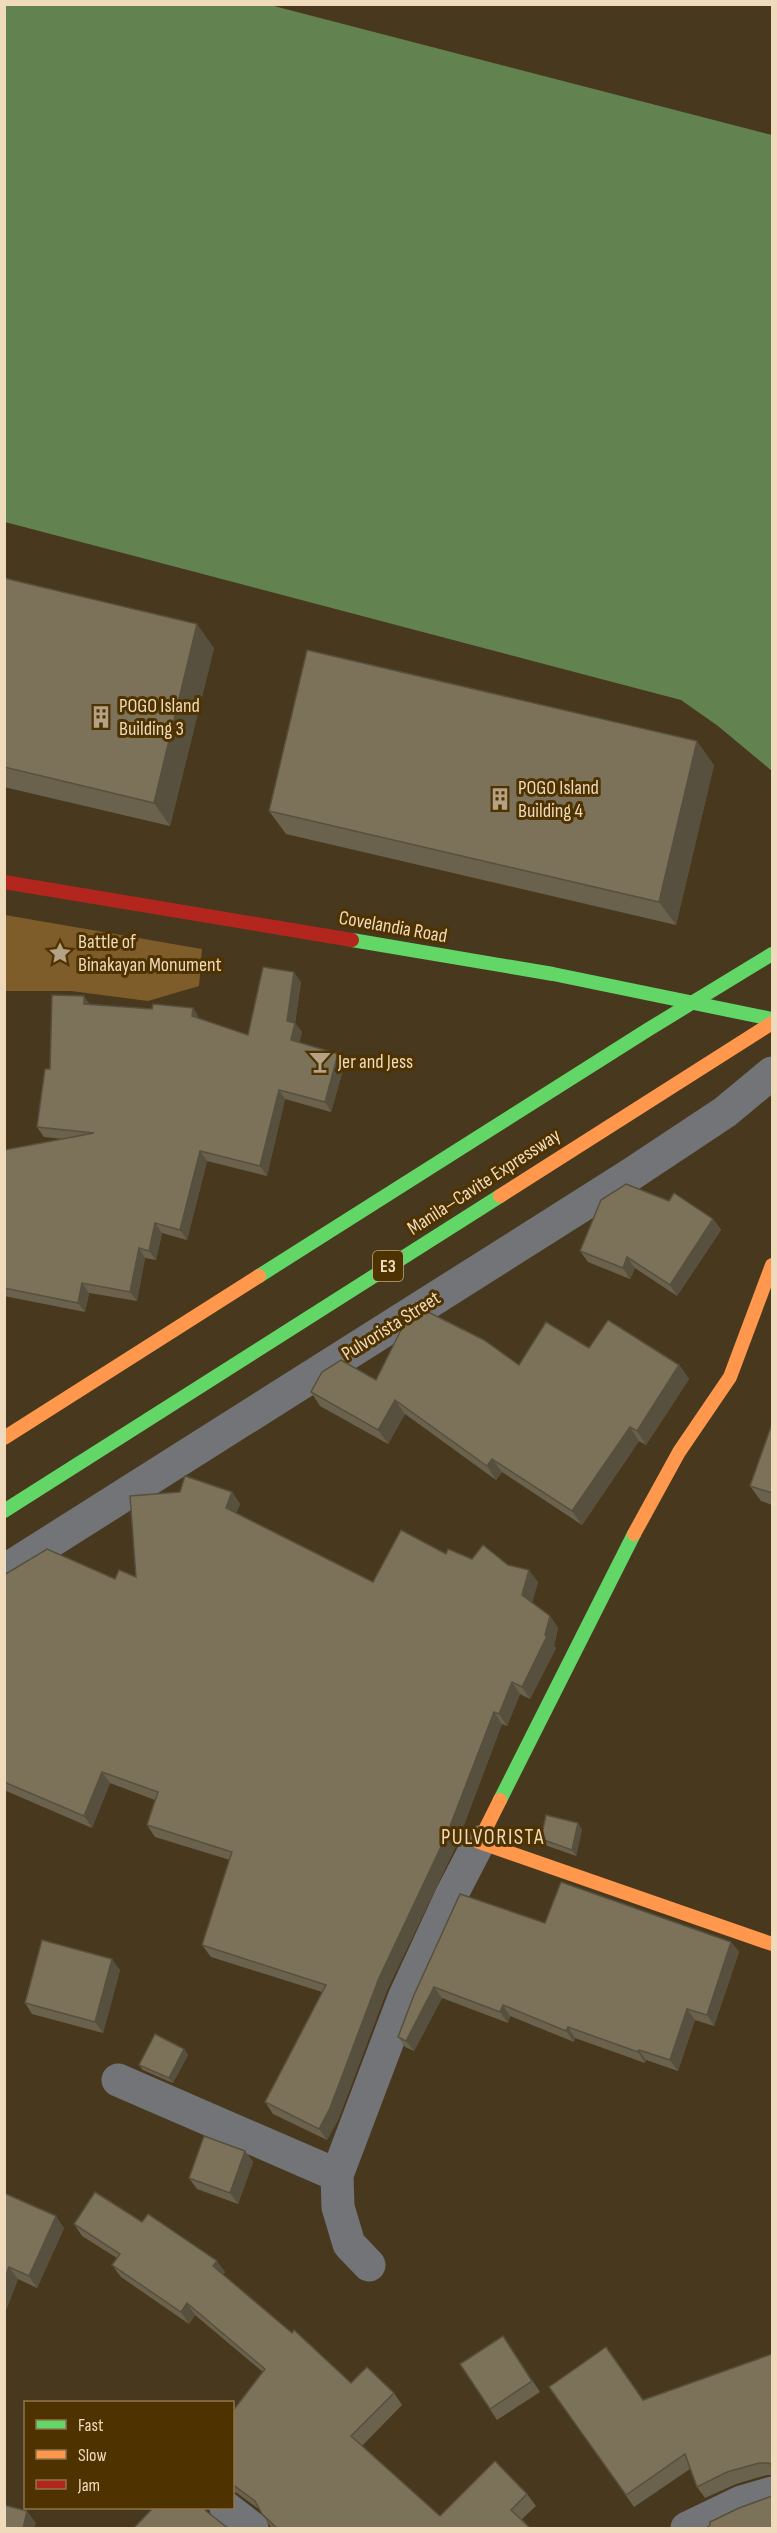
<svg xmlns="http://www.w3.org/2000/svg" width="777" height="2533" font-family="'Sofia Sans Condensed',sans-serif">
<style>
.green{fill:#7e5d2a}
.water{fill:#62834f}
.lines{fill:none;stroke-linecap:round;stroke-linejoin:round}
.street{stroke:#727477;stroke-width:33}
.fast{stroke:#63d668;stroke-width:14}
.slow{stroke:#ff974d;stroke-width:14}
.jam{stroke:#b3261e;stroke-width:14}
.fast-bridge{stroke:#63d668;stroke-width:14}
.slow-bridge{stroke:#ff974d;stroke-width:14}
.wall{fill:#6b624d}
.shaded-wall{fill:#57503e}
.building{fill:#7c7259;stroke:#57503e;stroke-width:1.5}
.labels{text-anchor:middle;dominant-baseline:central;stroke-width:6;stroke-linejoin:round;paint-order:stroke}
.shield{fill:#4e3200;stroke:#bfa884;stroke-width:1.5}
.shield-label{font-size:18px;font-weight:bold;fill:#efdabc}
.poi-label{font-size:20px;fill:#efdabc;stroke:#4e3200;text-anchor:start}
.street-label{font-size:20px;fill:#efdabc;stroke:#4e3200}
.quarter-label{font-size:22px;letter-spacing:1.5px;fill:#efdabc;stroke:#4e3200}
</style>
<rect width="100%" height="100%" fill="#48381e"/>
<path class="green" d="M5,915L202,949L199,986L148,1001L71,991H5Z"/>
<path class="water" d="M4,5H270L772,135V771L718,726L681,700L5,522Z"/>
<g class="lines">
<g class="street">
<path d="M4,1571L630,1175L725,1112L772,1073"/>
<path d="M118,2080L337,2175"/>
<path d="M369,2265L349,2244L338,2207L337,2175L404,1998L452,1894L479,1842"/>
<path d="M226,2508L252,2528"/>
<path d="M687,2528L741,2502L772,2493"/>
</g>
<g class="fast">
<path d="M352,940L553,974L772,1019"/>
<path d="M4,1511L500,1196"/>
<path d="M500,1800L634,1534"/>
</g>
<g class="slow">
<path d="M500,1196L772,1023"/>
<path d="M634,1534L679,1452L730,1377L772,1265"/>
<path d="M500,1800L479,1842L772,1944"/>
</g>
<path class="jam" d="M4,882L352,940"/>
<path class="fast-bridge" d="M259,1276L649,1029L772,954"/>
<path class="slow-bridge" d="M4,1438L259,1276"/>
</g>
<g class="wall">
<path d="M4,578L214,648L170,826L4,787Z"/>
<path d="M714,765L676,925L286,834L269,811Z"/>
<path d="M301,982L295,1023L302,1032L299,1043L338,1054L345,1063L331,1112L285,1099L267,1176L207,1161L187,1240L162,1233L156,1260L145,1258L137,1301L89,1293L85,1312L4,1296V1150L63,1139L44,1137L37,1127L50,1069L90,1004L152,1009L193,1008L199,1018V1019L248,1035Z"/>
<path d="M713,1219L721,1230L677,1296L635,1268L630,1279L588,1262L580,1251Z"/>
<path d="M589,1348L679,1365L689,1379L646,1445L639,1441L582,1525L502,1472L496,1480L405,1414L388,1444L320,1406L311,1392L376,1380L519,1365Z"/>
<path d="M772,1424V1505L761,1501L750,1486Z"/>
<path d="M232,1492L240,1504L236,1513L373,1582L446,1554L508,1565L538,1582L532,1602L550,1616L558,1628L554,1646L556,1648L530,1699L520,1694L507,1726L502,1724L456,1846L387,1990L338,2120L327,2140L273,2114L265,2102L322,1992L211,1957L202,1945L230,1860L155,1837L147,1825L155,1800L110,1783L92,1828L4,1790V1575L115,1579L136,1577Z"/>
<path d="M582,1829L576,1856L545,1845L541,1839Z"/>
<path d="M545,1923L731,1942L739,1952L714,2026L695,2020L678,2071L646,2060L645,2063L575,2038L574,2042L510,2016L508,2023L442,1998L414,2051L405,2047L398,2037L414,1995Z"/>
<path d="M120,1970L103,2033L32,2014L25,2003Z"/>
<path d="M184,2049L188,2055L173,2083L143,2070L139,2065Z"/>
<path d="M245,2151L253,2162L238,2204L197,2189L189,2178Z"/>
<path d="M4,2193L64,2228L37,2288L18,2279L4,2315Z"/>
<path d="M142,2222L225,2272L223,2275L351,2383L394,2393L402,2405L362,2446L440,2516L527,2494L536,2506L522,2519L531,2529H273L270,2526L260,2510L237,2493L232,2491V2412L263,2372L195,2315L189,2324L121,2277L112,2265L117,2258L82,2236L74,2224Z"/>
<path d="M503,2336L540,2392L497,2420L460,2364Z"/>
<path d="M772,2354V2475H767L736,2484L705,2498L697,2487L690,2469L634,2507L549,2387L643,2400Z"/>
</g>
<g class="shaded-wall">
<path d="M197,624L214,648L170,826L154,803Z"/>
<path d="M697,741L714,765L676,925L659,902Z"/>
<path d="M294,972L301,982L295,1023L302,1032L298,1050L291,1040L287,1021Z"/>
<path d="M84,996L91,1006L84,1004Z"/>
<path d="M193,1008L199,1018L198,1026L192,1016Z"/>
<path d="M338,1054L345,1063L331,1112L325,1102Z"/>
<path d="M279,1090L285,1099L267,1176L260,1166Z"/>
<path d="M200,1151L207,1161L187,1240L180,1230Z"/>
<path d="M713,1219L721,1230L677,1296L670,1285Z"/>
<path d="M155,1223L162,1233L156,1260L149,1251Z"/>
<path d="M139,1248L145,1258L137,1301L130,1292Z"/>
<path d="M627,1257L635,1268L630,1279L623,1268Z"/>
<path d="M82,1283L89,1293L85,1312L78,1303Z"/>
<path d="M679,1365L689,1379L646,1445L637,1431Z"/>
<path d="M395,1400L405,1414L388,1444L378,1430Z"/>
<path d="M630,1427L639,1441L582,1525L572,1511Z"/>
<path d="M492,1459L502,1472L496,1480L487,1466Z"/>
<path d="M232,1492L240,1504L234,1520L226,1508Z"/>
<path d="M529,1570L538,1582L531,1607L522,1595Z"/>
<path d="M550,1616L558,1628L554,1646L556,1648L530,1699L522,1687L545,1635Z"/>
<path d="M512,1682L520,1694L507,1726L499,1714Z"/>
<path d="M494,1712L502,1724L456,1846L387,1990L338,2120L327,2140L319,2129L379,1978Z"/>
<path d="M102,1772L110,1783L92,1828L84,1816Z"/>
<path d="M578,1823L582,1829L576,1856L572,1850Z"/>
<path d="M731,1942L739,1952L714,2026L707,2015Z"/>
<path d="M112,1959L120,1970L103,2033L95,2022Z"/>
<path d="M434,1987L442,1998L414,2051L406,2041Z"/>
<path d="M503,2005L510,2016L508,2023L500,2012Z"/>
<path d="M687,2009L695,2020L678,2071L670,2060Z"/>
<path d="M568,2027L575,2038L574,2042L566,2031Z"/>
<path d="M184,2049L188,2055L173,2083L169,2078Z"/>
<path d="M639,2050L646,2060L645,2063L638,2052Z"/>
<path d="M245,2151L253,2162L238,2204L230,2193Z"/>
<path d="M56,2216L64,2228L37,2288L29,2276Z"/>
<path d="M217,2261L225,2272L221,2278L213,2266Z"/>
<path d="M9,2267L18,2279L4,2315V2280Z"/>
<path d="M187,2303L195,2315L189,2324L181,2312Z"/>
<path d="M27,2511L36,2523L34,2529H23Z"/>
</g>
<g class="building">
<path d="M4,578L197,624L154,803L4,767Z"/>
<path d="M307,650L697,741L659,902L269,811Z"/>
<path d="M263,967L294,972L287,1021L295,1023L291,1040L338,1054L325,1102L279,1090L260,1166L200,1151L180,1230L155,1223L149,1251L139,1248L130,1292L82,1283L78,1303L4,1288V1150L94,1133L37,1127L45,1069H50L52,995L84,996V1004L152,1009L153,1004L193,1008L192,1016L248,1035Z"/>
<path d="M626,1184L669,1201L674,1193L713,1219L670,1285L627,1257L623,1268L580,1251L601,1200Z"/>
<path d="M422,1309L484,1340L519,1365L546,1322L589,1348L608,1320L679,1365L637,1431L630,1427L572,1511L492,1459L487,1466L395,1400L378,1430L311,1392L322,1372L341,1360L376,1380L407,1318Z"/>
<path d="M772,1424V1493L750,1486Z"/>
<path d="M185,1476L232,1492L226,1508L373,1582L401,1530L446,1554L448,1549L472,1559L483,1545L508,1565L529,1570L522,1595L550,1616L545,1635L547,1636L522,1687L512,1682L499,1714L494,1712L447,1834L379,1978L330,2108L319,2129L265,2102L326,1985L202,1945L232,1852L147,1825L158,1792L102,1772L84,1816L4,1782V1575L47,1549L115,1579L119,1570L136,1577L130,1496L180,1492Z"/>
<path d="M546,1815L578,1823L572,1850L541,1839Z"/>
<path d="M561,1882L731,1942L707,2015L687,2009L670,2060L639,2050L638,2052L568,2027L566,2031L503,2005L500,2012L434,1987L406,2041L398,2037L414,1995L460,1894L545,1923Z"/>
<path d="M42,1940L112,1959L95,2022L25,2003Z"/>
<path d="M155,2034L184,2049L169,2078L139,2065Z"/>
<path d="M204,2136L245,2151L230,2193L189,2178Z"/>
<path d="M95,2192L142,2222L148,2214L217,2261L213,2266L292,2333L294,2330L351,2383L367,2367L394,2393L351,2436L440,2516L495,2461L527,2494L511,2510L531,2529H278L262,2514L255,2501L232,2484V2412L265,2369L187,2303L181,2312L112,2265L120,2254L74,2224Z"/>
<path d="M4,2193L56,2216L29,2276L9,2267L4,2280Z"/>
<path d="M503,2336L532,2381L490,2409L460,2364Z"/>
<path d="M606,2347L643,2400L772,2354V2465L769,2463H759L727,2472L697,2487L685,2454L626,2495L549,2387Z"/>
<path d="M772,2496V2529H705L710,2525V2522L739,2508Z"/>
<path d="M4,2505L27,2511L23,2529H4Z"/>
<path d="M153,2508H204L206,2511L229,2529H133Z"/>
</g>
<defs>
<g id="building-bare" transform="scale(1.8)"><path d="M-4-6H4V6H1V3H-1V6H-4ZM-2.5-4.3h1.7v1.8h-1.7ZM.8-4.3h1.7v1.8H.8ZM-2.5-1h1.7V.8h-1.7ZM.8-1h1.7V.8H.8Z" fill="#b5a185" stroke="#4e3200" stroke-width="2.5" paint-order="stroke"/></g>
<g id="sight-bare" transform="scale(1.8)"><path d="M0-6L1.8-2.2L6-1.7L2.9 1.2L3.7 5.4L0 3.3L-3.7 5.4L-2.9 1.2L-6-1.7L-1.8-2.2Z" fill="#b5a185" stroke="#4e3200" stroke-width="2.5" paint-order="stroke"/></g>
<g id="bar-bare" transform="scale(1.8)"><path d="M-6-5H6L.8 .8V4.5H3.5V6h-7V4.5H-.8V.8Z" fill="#b5a185" stroke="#4e3200" stroke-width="2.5" paint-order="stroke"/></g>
</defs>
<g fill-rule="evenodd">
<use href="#building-bare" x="101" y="717"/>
<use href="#building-bare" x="500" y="799"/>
<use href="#sight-bare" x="60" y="953"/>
<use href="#bar-bare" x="320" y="1062"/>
</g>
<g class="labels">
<rect class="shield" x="373" y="1251" width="30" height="30" rx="4.5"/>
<g class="shield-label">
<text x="388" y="1266">E3</text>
</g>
<g class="poi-label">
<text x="119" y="706">POGO Island<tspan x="119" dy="23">Building 3</tspan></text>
<text x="518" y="788">POGO Island<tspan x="518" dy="23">Building 4</tspan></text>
<text x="78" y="942">Battle of<tspan x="78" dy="23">Binakayan Monument</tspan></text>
<text x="338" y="1062">Jer and Jess</text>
</g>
<g class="street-label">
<text transform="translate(393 927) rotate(10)">Covelandia Road</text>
<text transform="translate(484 1182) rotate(-33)">Manila–Cavite Expressway</text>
<text transform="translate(391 1326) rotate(-32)">Pulvorista Street</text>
</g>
<g class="quarter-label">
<text x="493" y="1837">PULVORISTA</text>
</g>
</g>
<rect width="777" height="2533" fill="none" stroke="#efdabc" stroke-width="12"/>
<rect x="24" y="2401" width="210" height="108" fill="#4e3200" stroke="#8e754b" stroke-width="1.5"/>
<rect x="36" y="2420" width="30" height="9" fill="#63d668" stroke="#8e754b" stroke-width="1.5"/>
<text x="78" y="2431" font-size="18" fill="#efdabc">Fast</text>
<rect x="36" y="2450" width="30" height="9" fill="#ff974d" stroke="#8e754b" stroke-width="1.5"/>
<text x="78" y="2461" font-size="18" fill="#efdabc">Slow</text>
<rect x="36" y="2480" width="30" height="9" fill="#b3261e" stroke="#8e754b" stroke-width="1.5"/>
<text x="78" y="2491" font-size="18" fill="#efdabc">Jam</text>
</svg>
